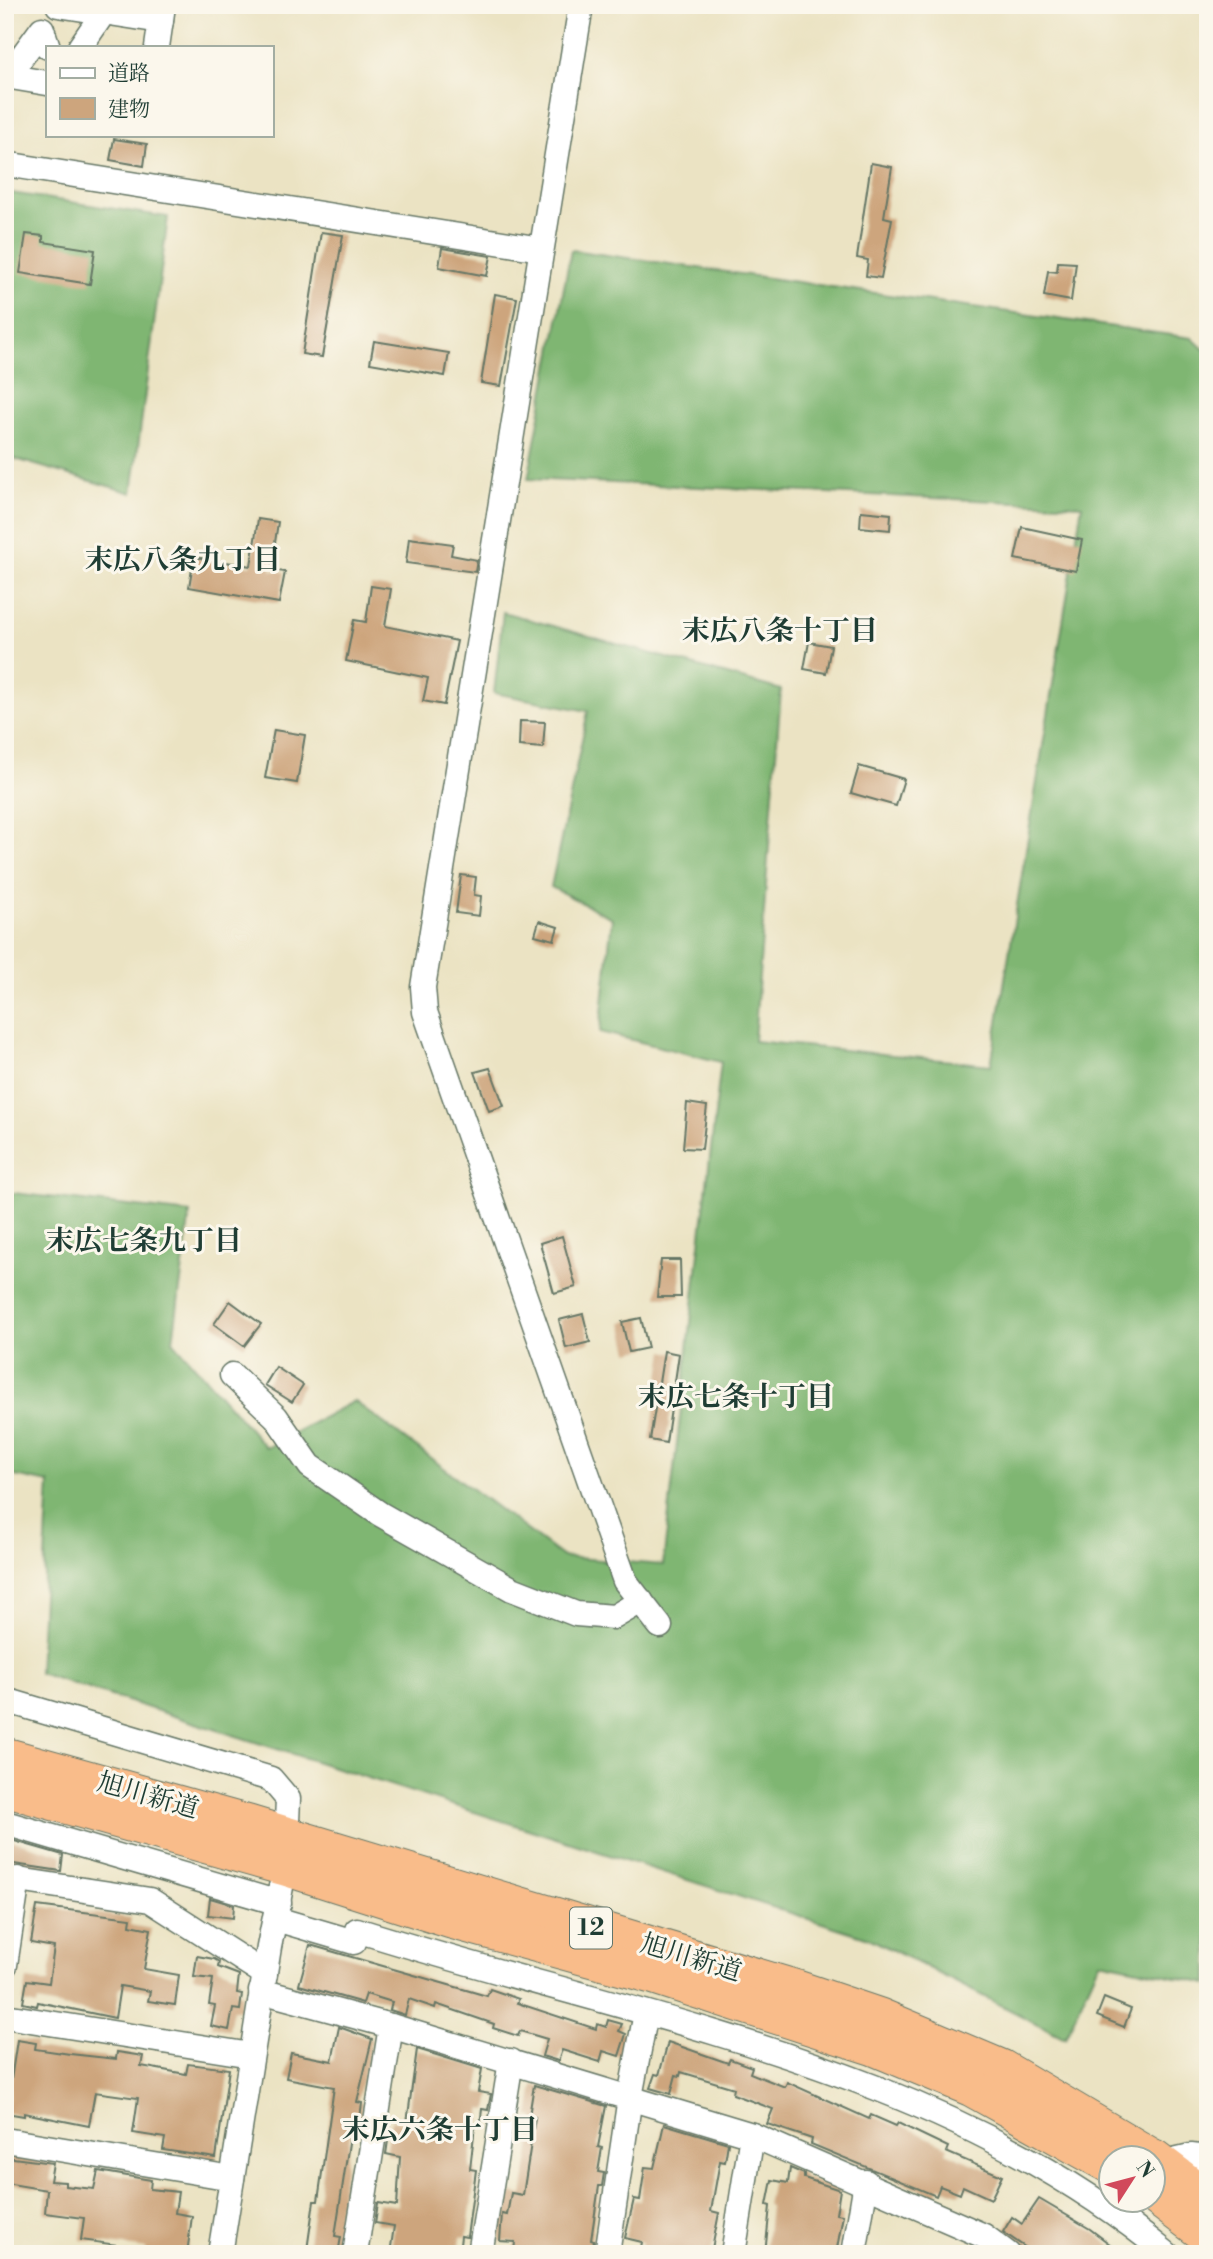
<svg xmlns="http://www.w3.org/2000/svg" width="1213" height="2259" font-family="'Libre Bodoni','Noto Serif JP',serif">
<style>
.forest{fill:#7fb672;stroke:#4f7a53;stroke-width:2}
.building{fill:#cda57d}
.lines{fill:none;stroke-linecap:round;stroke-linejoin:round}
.minor-casing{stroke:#676;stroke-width:27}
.highway-casing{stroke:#676;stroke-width:39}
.minor{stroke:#fff;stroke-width:24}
.highway{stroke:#f9bc8a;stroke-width:37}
.labels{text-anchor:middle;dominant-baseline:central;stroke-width:6;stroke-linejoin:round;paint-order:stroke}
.shield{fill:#fbf7ec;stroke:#61756b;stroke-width:2}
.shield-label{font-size:24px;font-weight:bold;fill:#1f3d34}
.street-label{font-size:26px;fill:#1f3d34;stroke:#fbf7ec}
.neighbourhood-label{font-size:28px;font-weight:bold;fill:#1f3d34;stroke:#fbf7ec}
</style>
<rect width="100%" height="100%" fill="#fbf7ec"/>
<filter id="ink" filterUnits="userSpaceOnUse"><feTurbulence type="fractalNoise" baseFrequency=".0143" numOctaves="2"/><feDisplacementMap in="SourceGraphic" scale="14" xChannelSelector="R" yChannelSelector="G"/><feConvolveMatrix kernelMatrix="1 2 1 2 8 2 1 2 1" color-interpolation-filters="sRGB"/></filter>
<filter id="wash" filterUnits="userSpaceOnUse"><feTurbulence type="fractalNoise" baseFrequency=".00686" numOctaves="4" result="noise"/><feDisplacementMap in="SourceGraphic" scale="28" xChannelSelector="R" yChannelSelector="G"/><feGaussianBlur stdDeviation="1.57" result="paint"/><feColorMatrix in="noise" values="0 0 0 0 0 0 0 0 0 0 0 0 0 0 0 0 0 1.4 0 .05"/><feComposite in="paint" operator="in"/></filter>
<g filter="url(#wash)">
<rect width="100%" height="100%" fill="#ebe3c3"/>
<g class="forest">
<path d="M5,192L168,217L132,493L5,456Z"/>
<path d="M571,250L1192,338L1208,353V1984L1100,1961L1065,2038L869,1938L39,1673L49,1483L5,1474V1192L190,1213L173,1341L266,1448L354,1401L563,1557L663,1565L721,1062L600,1032L612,918L551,887L588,711L494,693L503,612L781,690L754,1041L991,1065L1082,505L528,479Z"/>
</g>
<g id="blocks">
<g class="building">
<path d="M114,139L147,144L144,166L110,160Z"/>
<path d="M871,163L892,167L884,217L892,219L881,278L866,276L868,260L857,258Z"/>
<path d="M321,232L343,235L322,357L302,354Z"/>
<path d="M26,234L43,236V242L95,250L90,284L20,273Z"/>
<path d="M442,248L491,256L487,276L439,267Z"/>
<path d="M1058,262L1076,263L1071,301L1044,296L1048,271L1057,272Z"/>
<path d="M495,294L517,298L501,386L481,383Z"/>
<path d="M374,341L449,353L445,376L370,363Z"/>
<path d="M861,511L891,514L890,530L860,527Z"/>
<path d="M258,519L278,522L271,570L285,572L279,603L189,587L194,557L251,566Z"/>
<path d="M1022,527L1082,540L1076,571L1015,559Z"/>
<path d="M409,538L453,544L451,555L477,560L475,572L406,563Z"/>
<path d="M371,586L391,589L385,626L457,641L444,705L423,701L428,678L346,661L354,620L366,622Z"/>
<path d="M809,642L831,646L826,673L804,669Z"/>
<path d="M520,721L545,722L543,748L519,746Z"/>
<path d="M274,730L305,735L297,783L265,778Z"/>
<path d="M859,766L904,779L896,806L851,793Z"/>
<path d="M461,875L476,877L474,895L481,896L479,916L456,913Z"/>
<path d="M539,921L558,927L554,940L535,935Z"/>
<path d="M490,1068L504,1106L489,1111L475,1072Z"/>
<path d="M687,1103L707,1106L702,1149L683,1148Z"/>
<path d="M562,1236L576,1287L554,1293L540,1243Z"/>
<path d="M661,1260H680L681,1297H657Z"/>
<path d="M230,1301L261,1324L244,1346L214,1324Z"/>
<path d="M583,1314L590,1342L566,1348L559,1320Z"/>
<path d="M641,1318L648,1348L629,1352L622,1322Z"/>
<path d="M664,1351L679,1354L666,1443L650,1440Z"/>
<path d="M276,1367L303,1385L292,1402L265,1385Z"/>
<path d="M11,1840L63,1855L61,1871L7,1863Z"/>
<path d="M210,1898L234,1905L233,1918L208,1915Z"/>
<path d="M37,1906L131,1918L130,1925L151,1929L144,1969L179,1975L175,2005L148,2001L150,1991L120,1986L115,2018L38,2002L37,2006L23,2003L27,1980L49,1983L54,1947L31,1943Z"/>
<path d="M310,1945L487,1996L490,1989L519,1999L517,2003L596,2029L597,2024L606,2027L608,2020L622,2024L619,2031L626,2034L619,2056L603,2051L600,2062L562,2050L558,2061L542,2056L547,2039L520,2031L518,2036L493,2028L494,2024L436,2004L435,2008L409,1999L405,2015L390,2010L392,2002L366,1994L363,2003L299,1985Z"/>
<path d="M197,1956L214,1959L219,1962L218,1967L239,1975L237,1993L242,1994L240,2010L233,2009L229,2030L211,2026L215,2006L209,2005L213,1979L194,1977Z"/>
<path d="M1104,1998L1131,2009L1124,2027L1097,2016Z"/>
<path d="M339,2027L372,2039L357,2102L362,2103L360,2118L353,2116L335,2236L341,2237L338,2254H335L307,2250L314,2201H318L334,2087L286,2078L291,2053L332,2061Z"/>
<path d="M17,2040L36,2043L35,2049L70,2054L116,2059L117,2052L143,2056L141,2066L186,2074L188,2064L229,2069L216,2158L163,2150L165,2138L133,2133L138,2098L95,2092L89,2126L24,2113V2116L6,2113Z"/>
<path d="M668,2042L728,2063L730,2059L752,2067L750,2073L785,2087L787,2082L869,2119L871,2115L896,2126L898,2123L948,2147L946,2152L1002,2176L991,2199L963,2186L960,2194L940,2186L936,2196L811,2144L812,2139L767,2124L773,2109L733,2094L734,2088L681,2072L680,2076L676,2075L671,2094L650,2088L655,2074L659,2075Z"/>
<path d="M417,2049L482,2069L478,2092L491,2094L488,2110L482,2109L480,2126H475L470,2169L476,2170L467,2237L461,2236L459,2254H390L394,2226L375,2223L378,2203L397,2206L400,2157L386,2154L391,2120L407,2123Z"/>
<path d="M534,2085L606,2106L598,2147L602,2148L598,2172L604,2173L602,2186H599L591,2240L594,2241L592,2254H520L514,2252L515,2242L500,2241L502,2214L507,2215L511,2193L523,2195L535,2117L529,2116Z"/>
<path d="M664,2124L728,2143L725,2162L720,2161L711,2211L719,2213L711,2254H640L642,2242L625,2238L634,2199L640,2200L645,2167L654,2168Z"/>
<path d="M5,2157L53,2163L50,2181L65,2182V2186L94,2189L98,2171L151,2180L150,2189L178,2192L175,2213L192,2216L187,2254H146V2249L81,2240L84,2218L45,2213L47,2190L5,2183Z"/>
<path d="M790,2168L804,2174V2178L840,2190L836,2214L843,2215L836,2254H765L770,2206L767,2205L772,2180L788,2183Z"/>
<path d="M1039,2199L1090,2229L1123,2254H1035L1003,2232L1012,2217L1022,2224Z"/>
</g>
</g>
</g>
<g filter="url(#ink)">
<use href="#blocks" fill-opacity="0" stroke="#676" stroke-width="2"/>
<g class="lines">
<g class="minor-casing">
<g id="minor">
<path d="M58,5L161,21"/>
<path d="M581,5L423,987L425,1012L625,1581L660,1626"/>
<path d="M80,47L104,12L105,5"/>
<path d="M157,47L163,6"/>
<path d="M5,76L47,83"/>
<path d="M7,77L42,29L48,47"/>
<path d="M5,164L541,249"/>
<path d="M232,1375L276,1417L310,1466L380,1514L512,1589L576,1614L614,1617L641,1601"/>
<path d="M5,1700L271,1779L288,1799L285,1867L269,1947L220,2254"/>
<path d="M5,1823L279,1903"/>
<path d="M5,1878L150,1900L265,1974"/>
<path d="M276,1919L354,1942L357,1930C631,2017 939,2063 1167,2254"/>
<path d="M5,1965L18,1879"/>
<path d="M261,1991L391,2026L752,2135L984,2236L1008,2254"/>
<path d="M5,2016L251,2055"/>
<path d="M5,2140L232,2178"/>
<path d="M1161,2163L1191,2156L1208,2158"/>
<path d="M355,2254L391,2026"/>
<path d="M480,2254L511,2061"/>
<path d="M607,2254L630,2097L646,2013"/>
<path d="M733,2254L752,2135"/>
<path d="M854,2254L866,2182"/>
</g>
</g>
<g class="highway-casing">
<g id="highway">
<path d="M5,1756L249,1824L797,1989L880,2017L1001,2068L1153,2158"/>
<path d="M5,1788L285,1867L451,1920L655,1976L874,2047L972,2088L1112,2166"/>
<path d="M1154,2158L1208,2199"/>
<path d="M1154,2195L1208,2236"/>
</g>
</g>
<use href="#minor" class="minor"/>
<use href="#highway" class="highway"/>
</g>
</g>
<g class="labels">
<rect class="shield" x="570" y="1907.5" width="42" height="41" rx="5"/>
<g class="shield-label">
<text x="591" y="1928">12</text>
</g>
<g class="street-label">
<text transform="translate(148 1796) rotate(16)">旭川新道</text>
<text transform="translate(691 1958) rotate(17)">旭川新道</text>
</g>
<g class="neighbourhood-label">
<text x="183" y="560">末広八条九丁目</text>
<text x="780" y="631">末広八条十丁目</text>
<text x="144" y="1241">末広七条九丁目</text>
<text x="736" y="1397">末広七条十丁目</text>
<text x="440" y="2130">末広六条十丁目</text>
</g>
</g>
<rect width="1213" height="2259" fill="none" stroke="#fbf7ec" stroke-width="28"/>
<rect x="46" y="46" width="228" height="91" fill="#fbf7ec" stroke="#a3ada2" stroke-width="2"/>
<rect x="60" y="68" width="35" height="10" fill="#ffffff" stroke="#a3ada2" stroke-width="2"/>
<text x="108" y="80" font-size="21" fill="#1f3d34">道路</text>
<rect x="60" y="98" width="35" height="21" fill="#cda57d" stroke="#a3ada2" stroke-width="2"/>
<text x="108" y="116" font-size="21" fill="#1f3d34">建物</text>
<g transform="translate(1132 2179) rotate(54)"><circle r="33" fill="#fbf7ec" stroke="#a3ada2" stroke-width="2"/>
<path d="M0-5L12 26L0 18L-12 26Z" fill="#d1495b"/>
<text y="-10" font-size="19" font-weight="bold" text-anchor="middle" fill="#1f3d34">N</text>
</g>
</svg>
